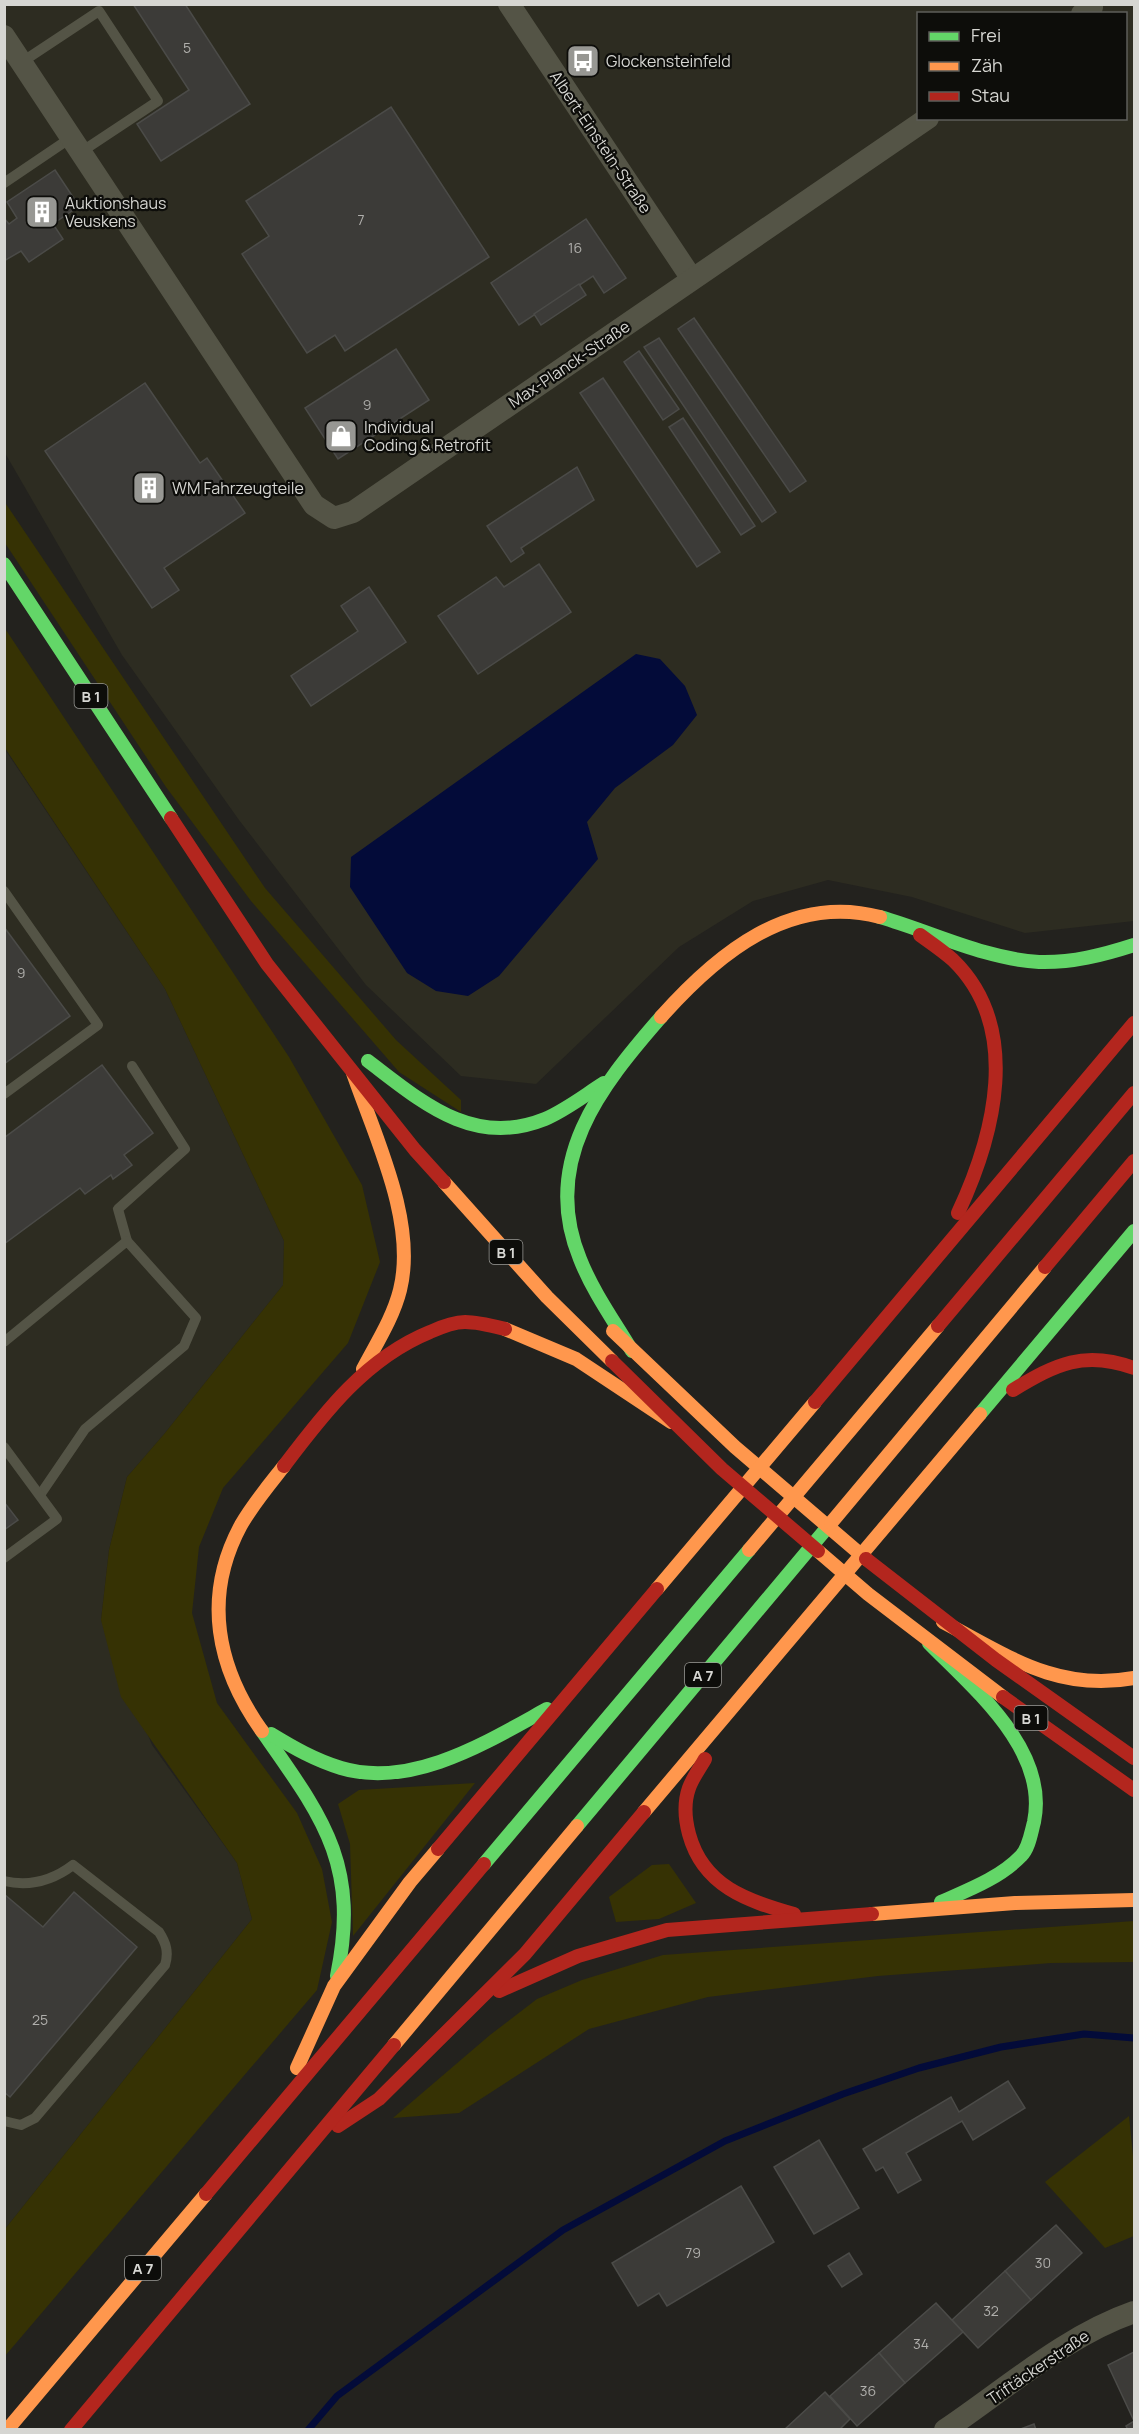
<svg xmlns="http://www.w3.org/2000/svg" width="1139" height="2434" font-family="Manrope,sans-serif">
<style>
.built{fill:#2d2c21;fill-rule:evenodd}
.green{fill:#363204}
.water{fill:#030b39}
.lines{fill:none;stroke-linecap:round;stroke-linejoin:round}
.stream{stroke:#030b39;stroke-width:7}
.building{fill:#3c3b38;stroke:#4b4b48;stroke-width:1.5}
.lane{stroke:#545446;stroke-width:10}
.street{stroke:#545446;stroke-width:22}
.fast{stroke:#63d668;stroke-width:14}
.slow{stroke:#ff974d;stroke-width:14}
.jam{stroke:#b3261e;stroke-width:14}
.labels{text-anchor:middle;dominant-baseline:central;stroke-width:4.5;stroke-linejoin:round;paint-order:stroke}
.number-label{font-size:14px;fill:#b0afac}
.shield{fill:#0d0d0a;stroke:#9a9a96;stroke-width:1.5}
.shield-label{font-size:15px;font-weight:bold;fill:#d6d6d2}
.poi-label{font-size:16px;fill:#d6d6d2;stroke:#0d0d0a;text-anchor:start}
.street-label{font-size:16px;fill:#d6d6d2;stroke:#0d0d0a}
</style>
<rect width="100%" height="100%" fill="#23221e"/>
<g class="built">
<path d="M4,5H1134V921L1025,933L912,897L828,880L753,901L679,947L536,1084L461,1076L366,985L239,820L122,655L5,453ZM918,14H1126V118H918Z"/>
<path d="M4,748L165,989L284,1241L283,1285L165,1433L127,1477L109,1550L101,1620L152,1745L237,1863L252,1919L5,2229Z"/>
</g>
<g class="green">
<path d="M4,501L265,888L396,1040L461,1100V1112L399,1072L251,901L166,787L5,543Z"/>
<path d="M4,627L289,1057L362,1185L380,1262L348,1343L223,1488L199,1547L192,1613L217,1703L297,1813L322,1869L332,1922L317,1990L5,2356V2229L252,1919L237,1863L121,1697L101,1620L109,1550L127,1477L165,1433L283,1285L284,1241L165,989L5,748Z"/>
<path d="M475,1783L353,1936L350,1844L338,1804L359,1790Z"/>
<path d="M669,1864L696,1903L659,1919L616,1922L609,1897L652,1865Z"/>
<path d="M1134,1921V1962L1051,1963L878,1976L708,1997L589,2029L459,2113L393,2118L490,2035L537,1999L582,1980L663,1955Z"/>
<path d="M1129,2116L1134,2166V2236L1105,2248L1045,2182Z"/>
</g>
<path class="water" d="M636,654L660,659L685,686L697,715L673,745L615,788L587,822L598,859L499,976L468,996L436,991L407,973L350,887L351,857Z"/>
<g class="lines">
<path class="stream" d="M308,2430L337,2396L563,2230L725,2141L843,2094L919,2068L1001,2047L1084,2034L1134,2038"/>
</g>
<g class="building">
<path d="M133,4H185L250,104L161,161L137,124L189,90Z"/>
<path d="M391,107L489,257L345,351L335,335L307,353L242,254L269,236L246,201Z"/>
<path d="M55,170L79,206L53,224L63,239L29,262L21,251L4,261V218L9,224L17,218L7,202Z"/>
<path d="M586,219L626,278L604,293L593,276L519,325L491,283Z"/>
<path d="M579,284L586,295L541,325L534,314Z"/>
<path d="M694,318L806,481L790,492L678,329Z"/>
<path d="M659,338L776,512L762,522L644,347Z"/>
<path d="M396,349L429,400L338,459L305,408Z"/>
<path d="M639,351L679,409L663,420L624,362Z"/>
<path d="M603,378L720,552L697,567L580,393Z"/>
<path d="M145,383L200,463L207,458L245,513L164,568L179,590L152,608L45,451Z"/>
<path d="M683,418L755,526L741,535L669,427Z"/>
<path d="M577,467L594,500L521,548L524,553L511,562L487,526Z"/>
<path d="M539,564L571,612L478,674L438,616L496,577L504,587Z"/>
<path d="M369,587L406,642L311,706L291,676L358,631L341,606Z"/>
<path d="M4,927L70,1016L4,1064Z"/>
<path d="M102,1065L153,1133L124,1155L132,1165L113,1179L111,1175L85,1194L80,1188L4,1244V1138Z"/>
<path d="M4,1502L18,1520L4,1530Z"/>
<path d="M74,1892L137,1947L10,2097L4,2092V1894L43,1927Z"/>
<path d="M1008,2081L1025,2108L973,2140L962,2121L906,2153L921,2180L898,2193L883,2167L876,2171L863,2149L951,2097L959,2112Z"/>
<path d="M819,2140L859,2208L814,2234L774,2167Z"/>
<path d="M741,2186L774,2242L667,2306L659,2293L638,2306L612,2263Z"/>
<path d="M1056,2225L1082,2253L1031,2300L1005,2271Z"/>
<path d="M849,2253L862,2274L842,2287L828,2266Z"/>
<path d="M1005,2271L1031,2300L978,2348L952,2320Z"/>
<path d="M936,2303L963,2332L905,2383L879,2353Z"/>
<path d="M1134,2352V2421L1108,2365Z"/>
<path d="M879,2353L905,2383L857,2426L830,2396Z"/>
<path d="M825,2392L850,2419L839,2430H784Z"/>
<path d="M1134,2421V2430H1128L1126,2426Z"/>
<path d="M1034,2424L1036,2430H1018Z"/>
</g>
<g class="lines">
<g class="lane">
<path d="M22,62L99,11L158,101L81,152"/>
<path d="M4,183L72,137"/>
<path d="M4,891L98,1025L4,1094"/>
<path d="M127,1241L118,1209L185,1149L132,1066"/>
<path d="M4,1342L127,1241L196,1318L184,1346L85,1429L40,1495"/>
<path d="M4,1447L57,1519L4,1558"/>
<path d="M4,1881C30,1887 52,1881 73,1865L159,1932C166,1943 169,1952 165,1965L35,2118L21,2125L4,2121"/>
</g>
<g class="street">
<path d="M509,4L692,279"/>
<path d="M1082,14L1092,7"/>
<path d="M4,36L314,505L334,518L353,512L928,118"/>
<path d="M945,2430C1006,2389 1065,2336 1134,2312"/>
</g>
<g class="fast">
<path d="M4,564L171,818"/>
<path d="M880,917C932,932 985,959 1039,962C1072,963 1103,955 1134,945"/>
<path d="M368,1061C422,1102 473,1148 545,1119C566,1110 585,1095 604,1083"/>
<path d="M632,1351C614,1321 593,1292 580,1259C540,1162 600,1087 661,1017"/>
<path d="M980,1414L1134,1231"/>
<path d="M929,1643C974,1689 1049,1750 1034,1822C1031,1833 1029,1848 1021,1856C1000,1878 968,1890 941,1902"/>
<path d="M262,1731C323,1818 360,1864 337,1976"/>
<path d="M271,1734C294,1748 315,1760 341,1768C412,1789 487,1742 547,1709"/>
<path d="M577,1826L831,1523"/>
<path d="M484,1864L749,1550"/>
</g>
<g class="slow">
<path d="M661,1017C717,954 790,893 880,917"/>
<path d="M353,1073C375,1137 417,1222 400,1290C393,1318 376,1344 363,1369"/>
<path d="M444,1182L547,1297L612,1361"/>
<path d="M505,1329L576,1359L671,1422"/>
<path d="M613,1331L735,1447L866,1559"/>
<path d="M831,1523L1045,1267"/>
<path d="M749,1550L938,1326"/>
<path d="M818,1551L868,1594L1003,1697"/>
<path d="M657,1589L815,1402"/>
<path d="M943,1622C1008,1656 1057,1692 1134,1678"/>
<path d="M262,1731C217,1668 202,1597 241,1525C253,1504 269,1485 284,1466"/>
<path d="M644,1812L980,1414"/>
<path d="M872,1914L1015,1903L1134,1900"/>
<path d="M394,2045L577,1826"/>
<path d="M297,2068L334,1986L410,1882L438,1849"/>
<path d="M7,2430L206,2194"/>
</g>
<g class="jam">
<path d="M171,818L267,964L415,1150L444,1182"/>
<path d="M920,935C931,943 943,951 953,960C1023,1028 994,1136 958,1213"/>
<path d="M1045,1267L1134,1161"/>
<path d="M938,1326L1134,1093"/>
<path d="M612,1361L722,1469L818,1551"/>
<path d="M1013,1390C1056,1364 1084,1350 1134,1368"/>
<path d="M815,1402L1134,1023"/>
<path d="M284,1466C324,1413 366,1358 430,1332C441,1327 453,1322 465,1322C478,1322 493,1326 505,1329"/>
<path d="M866,1559L996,1660L1134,1758"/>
<path d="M1003,1697L1134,1790"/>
<path d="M705,1759C700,1768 693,1777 689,1788C684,1802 685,1819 689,1834C703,1886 747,1901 794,1914"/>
<path d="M438,1849L657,1589"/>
<path d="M499,1991L578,1956L667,1930L872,1914"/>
<path d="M338,2126L379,2099L525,1954L644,1812"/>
<path d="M206,2194L484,1864"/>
<path d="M71,2430L394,2045"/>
</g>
</g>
<defs>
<g id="bus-square" transform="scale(1.725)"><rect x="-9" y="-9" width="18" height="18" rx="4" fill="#979793" stroke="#0d0d0a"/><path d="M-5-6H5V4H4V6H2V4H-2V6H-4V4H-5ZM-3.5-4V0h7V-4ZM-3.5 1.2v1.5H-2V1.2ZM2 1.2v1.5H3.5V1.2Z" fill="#fff"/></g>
<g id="building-square" transform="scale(1.725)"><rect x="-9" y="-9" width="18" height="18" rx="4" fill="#979793" stroke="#0d0d0a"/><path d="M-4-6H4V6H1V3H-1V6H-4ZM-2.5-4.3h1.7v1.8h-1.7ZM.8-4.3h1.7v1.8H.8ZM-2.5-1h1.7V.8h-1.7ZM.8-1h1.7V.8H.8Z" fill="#fff"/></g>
<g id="shop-square" transform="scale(1.725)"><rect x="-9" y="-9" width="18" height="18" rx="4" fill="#979793" stroke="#0d0d0a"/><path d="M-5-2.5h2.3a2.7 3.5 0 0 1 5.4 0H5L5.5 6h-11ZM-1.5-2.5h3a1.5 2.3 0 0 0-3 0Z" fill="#fff"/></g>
</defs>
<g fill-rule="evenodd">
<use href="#bus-square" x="583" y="61"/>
<use href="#building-square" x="42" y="212"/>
<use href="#shop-square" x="341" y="436"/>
<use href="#building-square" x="149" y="488"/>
</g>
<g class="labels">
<g class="number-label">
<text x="187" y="47">5</text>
<text x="361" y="219">7</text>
<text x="575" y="247">16</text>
<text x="367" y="404">9</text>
<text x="21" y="972">9</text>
<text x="40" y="2019">25</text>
<text x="693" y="2252">79</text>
<text x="1043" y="2262">30</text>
<text x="991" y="2310">32</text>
<text x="921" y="2343">34</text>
<text x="868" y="2390">36</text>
</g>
<g class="shield">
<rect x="74.5" y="684" width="33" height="24" rx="4.5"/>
<rect x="489.5" y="1240" width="33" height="24" rx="4.5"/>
<rect x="685" y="1663" width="36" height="24" rx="4.5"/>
<rect x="1014.5" y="1706" width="33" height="24" rx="4.5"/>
<rect x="125" y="2256" width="36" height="24" rx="4.5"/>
</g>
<g class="shield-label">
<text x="91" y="696">B 1</text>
<text x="506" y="1252">B 1</text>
<text x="703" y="1675">A 7</text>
<text x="1031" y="1718">B 1</text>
<text x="143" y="2268">A 7</text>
</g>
<g class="poi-label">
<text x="606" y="61">Glockensteinfeld</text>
<text x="65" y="203">Auktionshaus<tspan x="65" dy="18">Veuskens</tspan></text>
<text x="364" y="427">Individual<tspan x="364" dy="18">Coding &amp; Retrofit</tspan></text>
<text x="172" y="488">WM Fahrzeugteile</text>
</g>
<g class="street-label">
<text transform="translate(601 142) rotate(56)">Albert-Einstein-Straße</text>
<text transform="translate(569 364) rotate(-34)">Max-Planck-Straße</text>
<text transform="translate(1038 2367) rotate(-34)">Triftäckerstraße</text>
</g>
</g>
<rect width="1139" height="2434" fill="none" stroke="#d6d6d2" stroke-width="12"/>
<rect x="917" y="12" width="210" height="108" fill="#0d0d0a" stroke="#5d5d5a" stroke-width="1.5"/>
<rect x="929" y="32" width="30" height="9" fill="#63d668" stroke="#5d5d5a" stroke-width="1.5"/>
<text x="971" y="42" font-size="18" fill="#d6d6d2">Frei</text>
<rect x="929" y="62" width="30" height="9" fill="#ff974d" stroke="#5d5d5a" stroke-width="1.5"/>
<text x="971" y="72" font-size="18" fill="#d6d6d2">Zäh</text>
<rect x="929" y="92" width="30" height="9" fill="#b3261e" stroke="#5d5d5a" stroke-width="1.5"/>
<text x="971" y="102" font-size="18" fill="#d6d6d2">Stau</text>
</svg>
